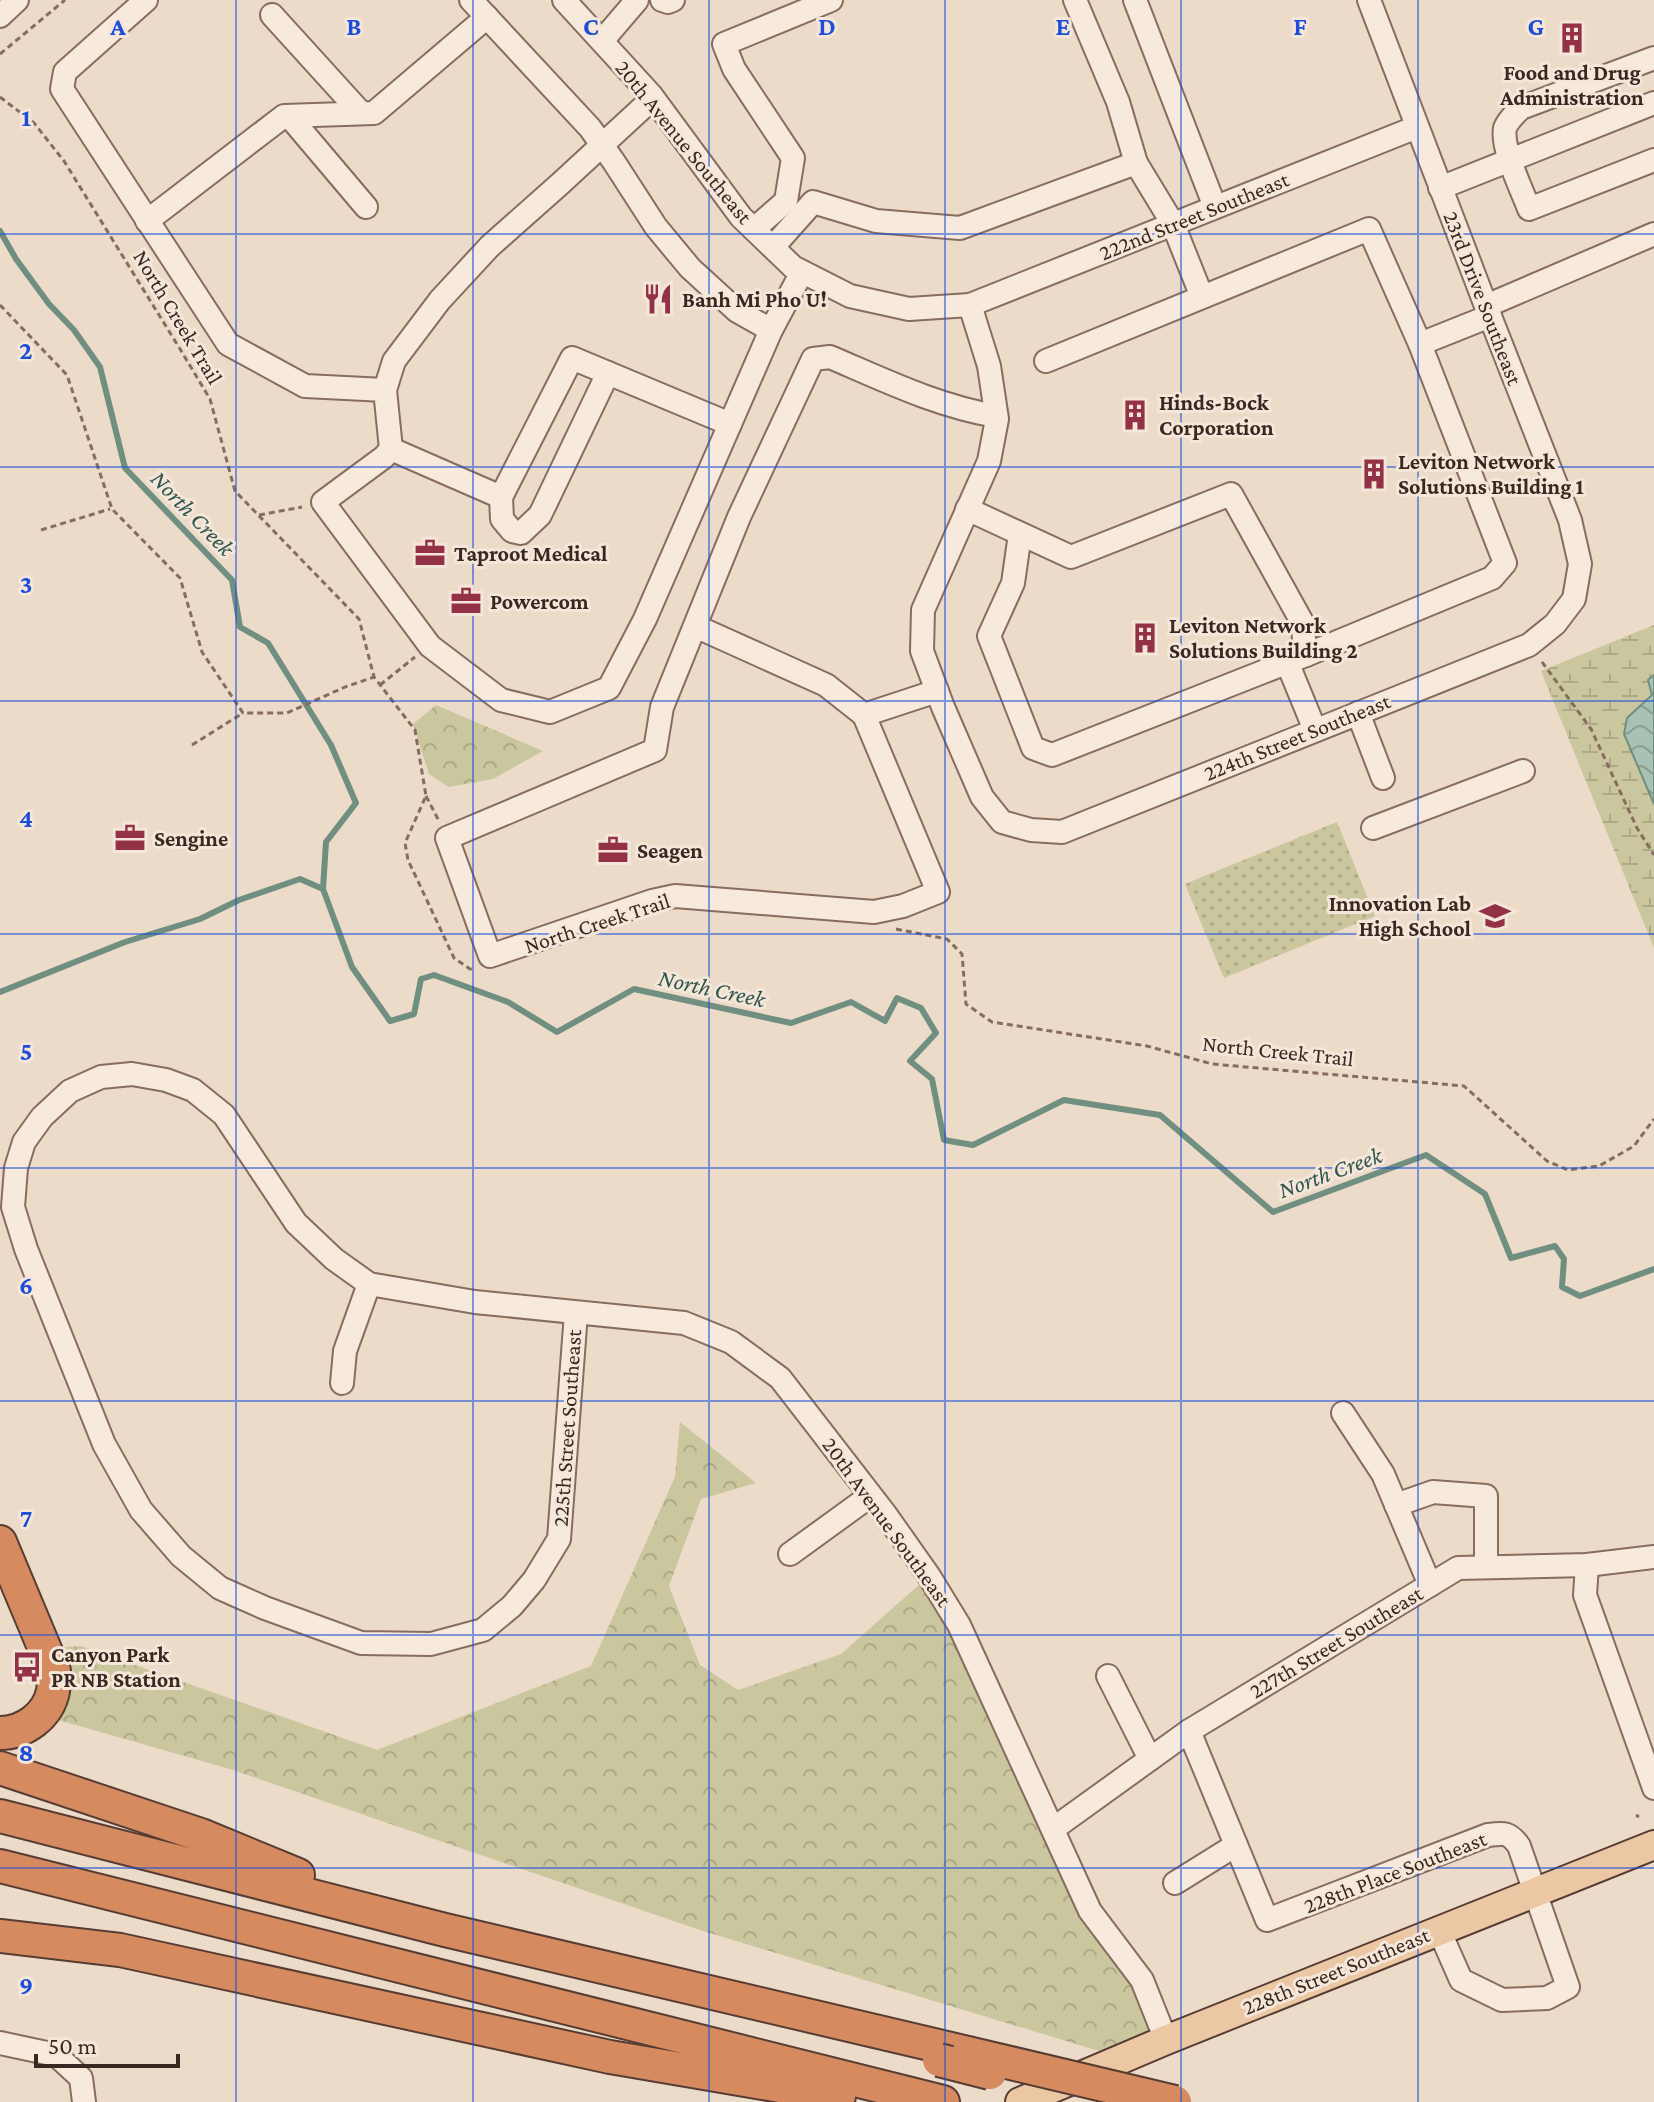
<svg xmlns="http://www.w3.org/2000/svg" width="1654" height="2102" font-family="'Crimson Pro',serif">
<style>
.grass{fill:url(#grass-dots)}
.forest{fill:url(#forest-crowns)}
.wetland{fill:url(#wetland-marsh)}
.water{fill:url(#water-waves);stroke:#708f81;stroke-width:2}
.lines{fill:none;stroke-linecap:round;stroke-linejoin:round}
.stream{stroke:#708f81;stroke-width:6}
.minor-casing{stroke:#876c5f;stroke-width:26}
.major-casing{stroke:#563c32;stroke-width:32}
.highway-casing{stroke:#563c32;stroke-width:36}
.path{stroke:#876c5f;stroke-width:3;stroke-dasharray:6 4;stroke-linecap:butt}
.minor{stroke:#f7eadc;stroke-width:22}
.major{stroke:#ecc7a4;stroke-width:28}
.highway{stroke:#d58a60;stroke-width:32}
.highway-bridge-casing{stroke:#563c32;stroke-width:36;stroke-linecap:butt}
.highway-bridge{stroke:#d58a60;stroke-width:32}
.grid{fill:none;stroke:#1d4ed8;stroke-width:2;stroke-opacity:0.55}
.labels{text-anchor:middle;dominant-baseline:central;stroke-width:6;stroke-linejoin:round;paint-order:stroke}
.poi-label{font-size:22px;font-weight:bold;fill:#392821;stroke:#f4e6d8;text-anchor:start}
.street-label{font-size:22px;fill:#392821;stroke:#f4e6d8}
.water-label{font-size:24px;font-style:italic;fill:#32584e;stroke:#f4e6d8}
.grid-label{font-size:26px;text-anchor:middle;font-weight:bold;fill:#1d4ed8;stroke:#f4e6d8;stroke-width:6;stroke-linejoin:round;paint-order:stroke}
</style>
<defs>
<pattern id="grass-dots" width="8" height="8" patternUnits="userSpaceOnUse" patternTransform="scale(2)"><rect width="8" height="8" fill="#cac69d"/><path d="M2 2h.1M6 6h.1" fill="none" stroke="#aeaa87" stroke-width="1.8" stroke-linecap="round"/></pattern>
<pattern id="forest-crowns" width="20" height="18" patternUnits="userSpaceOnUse" patternTransform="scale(2)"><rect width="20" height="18" fill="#cac69d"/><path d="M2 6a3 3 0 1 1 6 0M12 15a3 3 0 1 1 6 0" fill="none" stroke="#aeaa87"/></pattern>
<pattern id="wetland-marsh" width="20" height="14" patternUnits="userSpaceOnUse" patternTransform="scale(2)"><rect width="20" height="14" fill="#cac69d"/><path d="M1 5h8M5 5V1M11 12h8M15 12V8" fill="none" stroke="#aeaa87"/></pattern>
<pattern id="water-waves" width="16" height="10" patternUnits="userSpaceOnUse" patternTransform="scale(2)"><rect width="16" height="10" fill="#a9c1b5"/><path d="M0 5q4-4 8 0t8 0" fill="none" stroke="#8b9d93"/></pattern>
</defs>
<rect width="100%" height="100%" fill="#ecdbc9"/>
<path class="grass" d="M1337,822L1375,916L1224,978L1185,884Z"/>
<g class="forest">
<path d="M436,705L543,751L493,779L449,787L429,774L413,724Z"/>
<path d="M680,1422L756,1483L701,1499L669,1586L700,1665L738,1690L841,1654L929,1576L1166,2040L1109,2054L700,1930L230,1769L41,1715L47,1648L81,1646L377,1750L591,1666L675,1477Z"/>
</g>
<path class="wetland" d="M1654,625V948L1541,671Z"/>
<path class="water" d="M1654,675V804L1624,734L1627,718L1652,695L1648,680Z"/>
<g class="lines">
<g class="stream">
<path d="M0,231L16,259L49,304L74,330L100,367L125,468L232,580L240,627L268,643L331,745L356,803L326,842L323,889L352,967L390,1021L414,1014L421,979L434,975L508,1002L557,1032L634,989L791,1023L851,1002L885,1021L897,998L921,1008L936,1033L910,1061L932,1079L944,1140L973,1145L1064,1100L1160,1115L1273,1212L1426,1155L1485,1194L1511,1258L1555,1246L1564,1259L1562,1287L1580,1296L1654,1269"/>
<path d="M0,992L125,942L200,919L239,900L300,879L323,889"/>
</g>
<g class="minor-casing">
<g id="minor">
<path d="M146,0L65,72L62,89L228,344L305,386L385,390L391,449L384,457L323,502L430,646L501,700L550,712L609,688L645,619L771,330L802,272"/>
<path d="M471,0L590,128L614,162L656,227L690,268L737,311L771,330"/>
<path d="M564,0L651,95L741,217L793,267L850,296L909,309L970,305L1417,127"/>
<path d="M662,0L668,2L673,0"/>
<path d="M1135,0L1215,207"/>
<path d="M272,15L361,113"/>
<path d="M0,16L17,0"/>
<path d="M602,41L637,0"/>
<path d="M1654,58L1521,108C1515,114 1508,120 1505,128C1501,148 1522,190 1529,209L1654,160"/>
<path d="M289,116L366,207"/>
<path d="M1136,163L1173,224L1202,297"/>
<path d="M1440,188L1654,103"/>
<path d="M147,221L284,116L374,113L487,17"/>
<path d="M754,229L786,201L793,158L734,69L724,44L831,0"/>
<path d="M773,247L813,202L876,221L960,228L1136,163L1118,102L1075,0"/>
<path d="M970,305L989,366L997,419L989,461L923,610L922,651L943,707L982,797L1002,822L1031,830L1062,832L1529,645L1555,624L1574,599L1580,564L1570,520L1486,306L1369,0"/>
<path d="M1486,306L1654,234"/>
<path d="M1420,344L1490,316"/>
<path d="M1046,361L1369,229L1420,344L1505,563L1492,578L1306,655"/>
<path d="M385,390L394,361L440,300L490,246L561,183L653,98"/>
<path d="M391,449L501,497L572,358L730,424"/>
<path d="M501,497L502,519L512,531L521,533L540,515L608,373"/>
<path d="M967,509L1071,557L1231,494L1302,622L1306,655L1052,755L1033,748L989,636L1013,583L1020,534"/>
<path d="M695,626L826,685L864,715"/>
<path d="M1287,662L1315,730"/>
<path d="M937,691L864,715L938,892L903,906L874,912L675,896L652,901L490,956L447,838L655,750L662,707L739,517L813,359L830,357C884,380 937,406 996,416"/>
<path d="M1358,713L1383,778"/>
<path d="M1373,828L1523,771"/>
<path d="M576,1313L559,1539L534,1580L512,1606L483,1630L431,1644L361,1643L265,1608L220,1588L181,1556L141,1510L104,1444L26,1249L13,1207L16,1168L24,1142L42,1117L70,1091L101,1077L132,1074L166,1080L193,1090L224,1115L296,1223L334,1259L369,1284L475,1302L684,1323L731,1342L780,1378L886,1515L929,1576L959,1625L1090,1911L1142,1980L1166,2040"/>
<path d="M342,1383L345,1351L369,1284"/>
<path d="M1343,1413L1383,1474L1430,1585"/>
<path d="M1396,1505L1433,1492L1486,1496V1567"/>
<path d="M790,1554L870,1496"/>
<path d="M1587,1565L1585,1595L1654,1788"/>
<path d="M1108,1676L1150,1759"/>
<path d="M1189,1731L1267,1920L1488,1835C1504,1833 1509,1832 1519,1846L1568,1987L1547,1998L1502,2000L1461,1980L1439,1930"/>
<path d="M1053,1829L1189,1731L1458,1568L1587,1565L1654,1557"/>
<path d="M1175,1883L1236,1845"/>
<path d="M0,2043L56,2055L81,2078L84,2102"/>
</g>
</g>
<g class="major-casing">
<path id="major" d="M1020,2102L1166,2040L1654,1845"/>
</g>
<g class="highway-casing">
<g id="highway">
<path d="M0,1542L54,1671C54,1677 54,1684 53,1691C48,1716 24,1733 0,1733"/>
<path d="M0,1768L201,1835L298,1875"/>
<path d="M0,1816L445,1930L968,2053"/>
<path d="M0,1866L943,2102"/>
<path d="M0,1936L120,1950L610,2057L839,2096"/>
</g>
</g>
<g class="path">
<path d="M0,54L65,0"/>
<path d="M0,97L34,123L64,161L180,349L210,399L235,491L359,619L374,677L415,730L426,796L405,843L408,860L454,958L470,969L475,970"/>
<path d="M0,305L67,375L112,509L180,578L202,652L243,713H287L345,687L374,677"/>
<path d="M259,515L302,507"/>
<path d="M41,530L110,509"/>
<path d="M1542,662L1591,729L1637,828L1654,855"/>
<path d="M380,685L415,657"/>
<path d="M192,745L243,713"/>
<path d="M426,796L439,821"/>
<path d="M896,929L947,939L962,954L966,1004L992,1022L1147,1046L1212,1064L1464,1086L1547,1161L1568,1170L1599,1166L1634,1146L1654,1119"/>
<path d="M1636,1815L1639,1817"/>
</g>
<use href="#minor" class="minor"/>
<use href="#major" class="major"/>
<use href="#highway" class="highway"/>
<g class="highway-bridge-casing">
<g id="highway-bridge">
<path d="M968,2053L1175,2102"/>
<path d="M939,2060L990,2073"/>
</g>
</g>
<use href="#highway-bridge" class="highway-bridge"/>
</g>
<path class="grid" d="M236,0V2102M473,0V2102M709,0V2102M945,0V2102M1181,0V2102M1418,0V2102M0,234H1654M0,467H1654M0,701H1654M0,934H1654M0,1168H1654M0,1401H1654M0,1635H1654M0,1868H1654"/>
<defs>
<g id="building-bare" transform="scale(2.4)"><path d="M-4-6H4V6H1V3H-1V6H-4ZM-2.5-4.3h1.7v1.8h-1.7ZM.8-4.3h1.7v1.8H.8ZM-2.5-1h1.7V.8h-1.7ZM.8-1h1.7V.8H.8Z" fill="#933246" stroke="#f4e6d8" stroke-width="2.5" paint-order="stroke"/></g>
<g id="restaurant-bare" transform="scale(2.4)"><path d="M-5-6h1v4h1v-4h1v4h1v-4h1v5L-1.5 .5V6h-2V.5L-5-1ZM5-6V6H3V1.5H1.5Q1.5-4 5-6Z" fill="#933246" stroke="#f4e6d8" stroke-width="2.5" paint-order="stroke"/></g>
<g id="office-bare" transform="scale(2.4)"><path d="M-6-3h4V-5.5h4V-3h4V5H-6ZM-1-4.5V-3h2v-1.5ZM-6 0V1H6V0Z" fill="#933246" stroke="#f4e6d8" stroke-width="2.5" paint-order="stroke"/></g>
<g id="school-bare" transform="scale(2.4)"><path d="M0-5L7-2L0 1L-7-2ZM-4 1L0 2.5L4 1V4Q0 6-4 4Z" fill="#933246" stroke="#f4e6d8" stroke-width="2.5" paint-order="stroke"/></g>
<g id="bus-bare" transform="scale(2.4)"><path d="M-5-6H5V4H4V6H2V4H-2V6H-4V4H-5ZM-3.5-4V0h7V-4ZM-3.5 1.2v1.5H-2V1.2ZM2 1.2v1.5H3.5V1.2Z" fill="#933246" stroke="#f4e6d8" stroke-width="2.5" paint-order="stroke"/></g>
</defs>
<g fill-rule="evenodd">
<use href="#building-bare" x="1572" y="38"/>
<use href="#restaurant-bare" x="658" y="299"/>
<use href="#building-bare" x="1135" y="415"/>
<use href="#building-bare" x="1374" y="474"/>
<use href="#office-bare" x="430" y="553"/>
<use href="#office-bare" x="466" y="601"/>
<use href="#building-bare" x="1145" y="638"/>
<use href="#office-bare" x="130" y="838"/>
<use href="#office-bare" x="613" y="850"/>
<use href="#school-bare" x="1495" y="916"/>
<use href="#bus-bare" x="27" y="1667"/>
</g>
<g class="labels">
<g class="poi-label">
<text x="1572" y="72" text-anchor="middle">Food and Drug<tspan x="1572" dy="25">Administration</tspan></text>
<text x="682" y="299">Banh Mi Pho U!</text>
<text x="1159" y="402">Hinds-Bock<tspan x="1159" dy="25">Corporation</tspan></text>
<text x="1398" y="461">Leviton Network<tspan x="1398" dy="25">Solutions Building 1</tspan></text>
<text x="454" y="553">Taproot Medical</text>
<text x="490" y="601">Powercom</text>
<text x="1169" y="625">Leviton Network<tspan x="1169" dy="25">Solutions Building 2</tspan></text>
<text x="154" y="838">Sengine</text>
<text x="637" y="850">Seagen</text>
<text x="1471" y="903" text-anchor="end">Innovation Lab<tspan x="1471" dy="25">High School</tspan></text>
<text x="51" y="1654">Canyon Park<tspan x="51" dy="25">PR NB Station</tspan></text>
</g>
<g class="street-label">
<text transform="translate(684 142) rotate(51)">20th Avenue Southeast</text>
<text transform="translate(1194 216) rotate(-22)">222nd Street Southeast</text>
<text transform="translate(1483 298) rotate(69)">23rd Drive Southeast</text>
<text transform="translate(178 317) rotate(59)">North Creek Trail</text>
<text transform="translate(1297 737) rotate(-22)">224th Street Southeast</text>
<text transform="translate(597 923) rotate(-18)">North Creek Trail</text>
<text transform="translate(1278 1051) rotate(6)">North Creek Trail</text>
<text transform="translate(567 1428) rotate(-86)">225th Street Southeast</text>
<text transform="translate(887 1522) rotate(54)">20th Avenue Southeast</text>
<text transform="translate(1336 1642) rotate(-31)">227th Street Southeast</text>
<text transform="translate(1395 1872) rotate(-21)">228th Place Southeast</text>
<text transform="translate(1336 1971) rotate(-22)">228th Street Southeast</text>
</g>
<g class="water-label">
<text transform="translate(193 513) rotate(46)">North Creek</text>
<text transform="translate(712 988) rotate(12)">North Creek</text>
<text transform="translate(1330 1172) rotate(-20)">North Creek</text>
</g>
</g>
<g class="grid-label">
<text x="118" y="35">A</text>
<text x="354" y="35">B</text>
<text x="591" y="35">C</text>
<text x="827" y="35">D</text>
<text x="1063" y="35">E</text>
<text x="1300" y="35">F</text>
<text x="1536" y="35">G</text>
<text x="26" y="126">1</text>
<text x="26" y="359">2</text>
<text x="26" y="593">3</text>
<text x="26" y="827">4</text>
<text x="26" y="1060">5</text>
<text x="26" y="1294">6</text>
<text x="26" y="1527">7</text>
<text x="26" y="1761">8</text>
<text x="26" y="1994">9</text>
</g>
<path d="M36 2054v12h142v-12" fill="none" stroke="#392821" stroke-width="4"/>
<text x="48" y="2054" font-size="24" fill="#392821" stroke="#f4e6d8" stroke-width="6" paint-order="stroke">50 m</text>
</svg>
